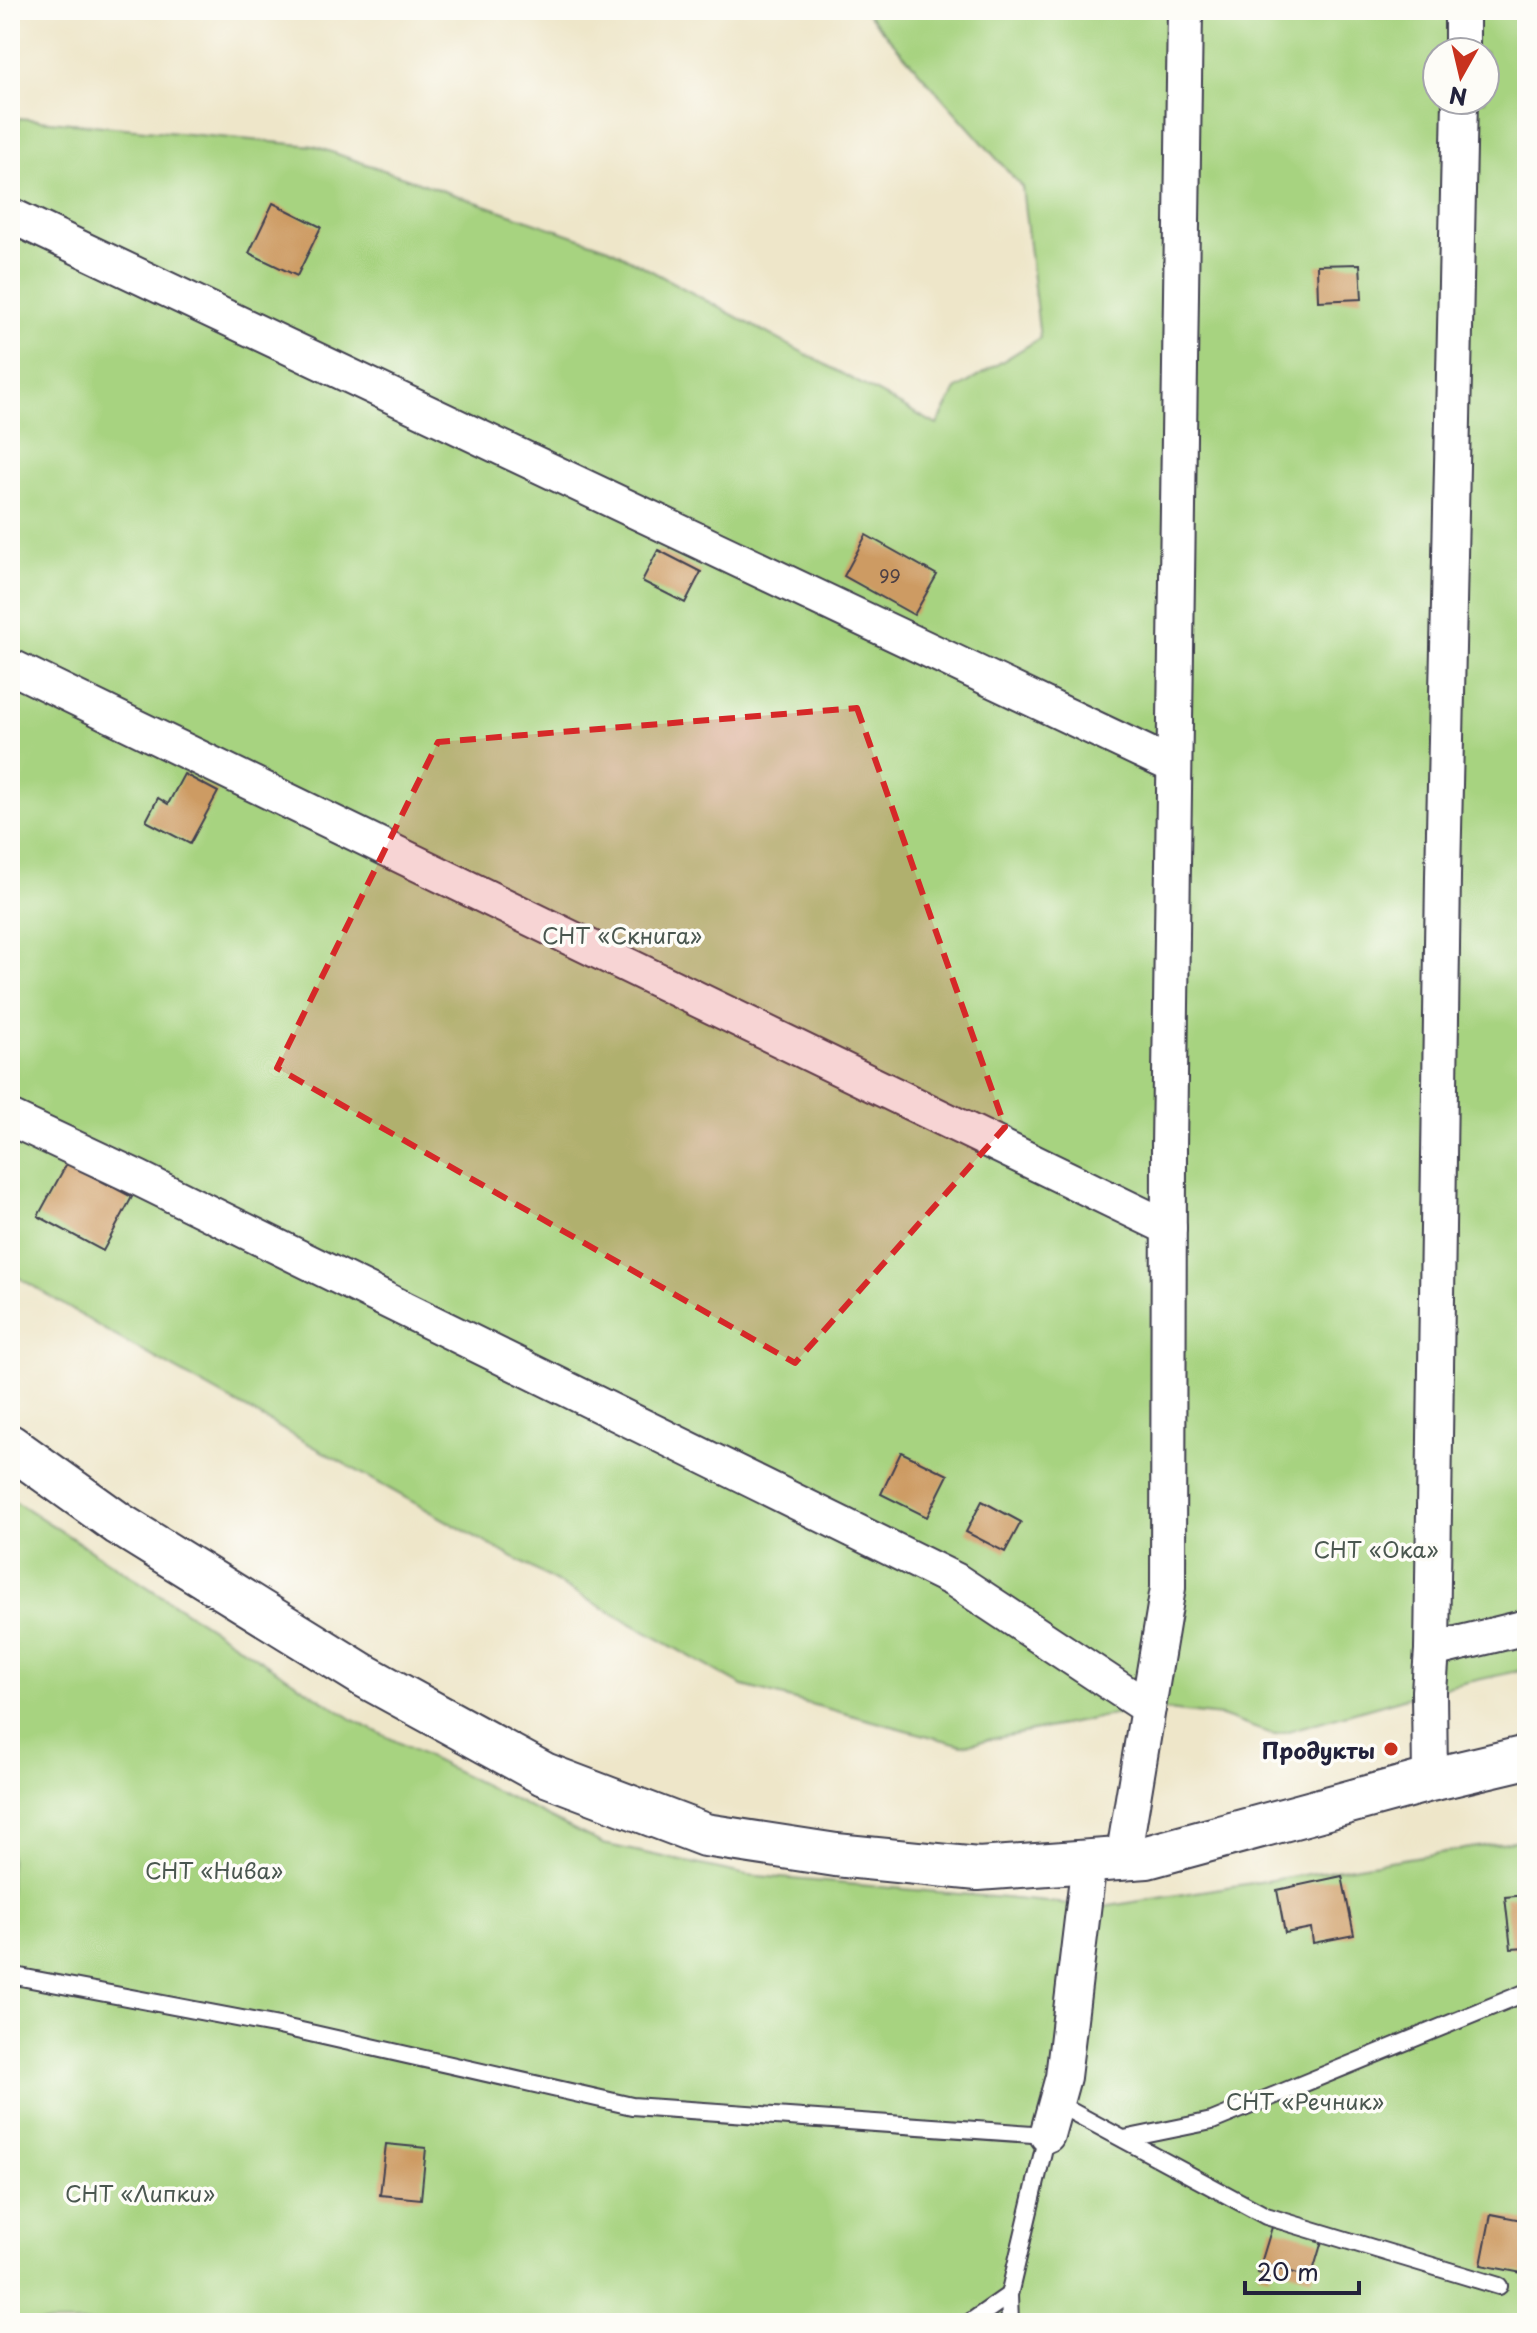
<svg xmlns="http://www.w3.org/2000/svg" width="1537" height="2333" font-family="'Playpen Sans',sans-serif">
<style>
.green{fill:#a7d380;stroke:#647a5e;stroke-width:2;fill-rule:evenodd}
.building{fill:#cd9b64}
.lines{fill:none;stroke-linecap:round;stroke-linejoin:round}
.service-casing{stroke:#413f50;stroke-width:20}
.minor-casing{stroke:#413f50;stroke-width:38}
.tertiary-casing{stroke:#413f50;stroke-width:46}
.service{stroke:#fff;stroke-width:16}
.minor{stroke:#fff;stroke-width:34}
.tertiary{stroke:#fff;stroke-width:42}
.marked{fill:#d62828;fill-opacity:0.2;stroke:#d62828;stroke-width:6;stroke-dasharray:16 10;stroke-linejoin:round}
.poi-dot{fill:#c8321e;stroke:#fdfcf7;stroke-width:3}
.labels{text-anchor:middle;dominant-baseline:central;stroke-width:7;stroke-linejoin:round;paint-order:stroke}
.number-label{font-size:18px;fill:#4d4045}
.park-label{font-size:22px;fill:#4a5750;stroke:#fdfcf7}
.poi-label{font-size:22px;font-weight:bold;fill:#22223b;stroke:#fdfcf7;text-anchor:end}
</style>
<rect width="100%" height="100%" fill="#fdfcf7"/>
<filter id="ink" filterUnits="userSpaceOnUse"><feTurbulence type="fractalNoise" baseFrequency=".0125" numOctaves="2"/><feDisplacementMap in="SourceGraphic" scale="16" xChannelSelector="R" yChannelSelector="G"/><feConvolveMatrix kernelMatrix="1 2 1 2 8 2 1 2 1" color-interpolation-filters="sRGB"/></filter>
<filter id="wash" filterUnits="userSpaceOnUse"><feTurbulence type="fractalNoise" baseFrequency=".006" numOctaves="4" result="noise"/><feDisplacementMap in="SourceGraphic" scale="32" xChannelSelector="R" yChannelSelector="G"/><feGaussianBlur stdDeviation="1.8" result="paint"/><feColorMatrix in="noise" values="0 0 0 0 0 0 0 0 0 0 0 0 0 0 0 0 0 1.4 0 .05"/><feComposite in="paint" operator="in"/></filter>
<g filter="url(#wash)">
<rect width="100%" height="100%" fill="#eee6c9"/>
<g class="green">
<path d="M864,10H1527V1669L1428,1691L1274,1735L1221,1716L1148,1708L962,1745L743,1686L110,1333L10,1272V200L19,118L314,146L609,248L937,425L956,390L1040,338L1022,187ZM1437,52H1485V100H1437Z"/>
<path d="M10,1498L355,1721L603,1844L747,1875L1103,1907L1527,1839V2323H10Z"/>
</g>
<g id="blocks">
<g class="building">
<path d="M273,203L321,227L297,276L249,253Z"/>
<path d="M1360,264L1362,299L1318,301L1317,265Z"/>
<path d="M866,535L937,575L914,615L844,576Z"/>
<path d="M658,550L701,572L685,603L642,581Z"/>
<path d="M184,774L218,792L190,844L146,821L158,798L168,804Z"/>
<path d="M67,1163L132,1197L103,1251L38,1216Z"/>
<path d="M901,1452L948,1475L927,1517L881,1494Z"/>
<path d="M982,1501L1021,1522L1005,1552L966,1532Z"/>
<path d="M1342,1876L1354,1935L1313,1943L1311,1928L1285,1933L1277,1890Z"/>
<path d="M1527,1895V1948L1511,1949L1505,1897Z"/>
<path d="M386,2144L426,2148L421,2199L380,2195Z"/>
<path d="M1491,2214L1527,2221V2274L1481,2265Z"/>
<path d="M1272,2227L1322,2241L1311,2278L1272,2266L1269,2276L1258,2273Z"/>
</g>
</g>
</g>
<g filter="url(#ink)">
<use href="#blocks" fill-opacity="0" stroke="#413f50" stroke-width="2"/>
<g class="lines">
<g class="service-casing">
<g id="service">
<path d="M10,1975L279,2026L632,2106L1047,2135L1009,2295L1010,2323"/>
<path d="M1056,2103L1266,2216L1499,2286"/>
<path d="M1124,2139L1212,2121L1527,1992"/>
<path d="M969,2323L1009,2295"/>
</g>
</g>
<g class="minor-casing">
<g id="minor">
<path d="M1462,52V10"/>
<path d="M10,215L1174,766"/>
<path d="M10,666L1169,1228"/>
<path d="M10,1118L138,1178L955,1580L1148,1708L1123,1859"/>
<path d="M1432,1650L1527,1627"/>
<path d="M1148,1708L1168,1588L1169,1147L1185,10"/>
<path d="M1430,1780L1429,1691L1432,1650L1443,876L1460,100"/>
<path d="M1047,2135L1063,2077L1089,1861"/>
</g>
</g>
<g class="tertiary-casing">
<path id="tertiary" d="M10,1446L119,1524L363,1675L544,1774L705,1835L836,1855L978,1869L1147,1857L1430,1780L1527,1757"/>
</g>
<use href="#service" class="service"/>
<use href="#minor" class="minor"/>
<use href="#tertiary" class="tertiary"/>
</g>
</g>
<path class="marked" d="M857,708L1005,1127L795,1363L277,1068L438,742Z"/>
<circle class="poi-dot" cx="1391" cy="1749" r="8"/>
<g class="labels">
<g class="number-label">
<text x="890" y="575">99</text>
</g>
<g class="park-label">
<text x="622" y="934">СНТ «Скнига»</text>
<text x="1376" y="1548">СНТ «Ока»</text>
<text x="214" y="1869">СНТ «Нива»</text>
<text x="1305" y="2100">СНТ «Речник»</text>
<text x="140" y="2192">СНТ «Липки»</text>
</g>
<g class="poi-label">
<text x="1375" y="1749">Продукты</text>
</g>
</g>
<rect width="1537" height="2333" fill="none" stroke="#fdfcf7" stroke-width="40"/>
<g transform="translate(1461 76) rotate(188)"><circle r="38" fill="#fdfcf7" stroke="#a5a5ac" stroke-width="2"/>
<path d="M0-6L14 30L0 20L-14 30Z" fill="#c8321e"/>
<text y="-12" font-size="22" font-weight="bold" text-anchor="middle" fill="#22223b">N</text>
</g>
<path d="M1245 2281v12h114v-12" fill="none" stroke="#22223b" stroke-width="4"/>
<text x="1257" y="2281" font-size="24" fill="#22223b" stroke="#fdfcf7" stroke-width="6" paint-order="stroke">20 m</text>
</svg>
